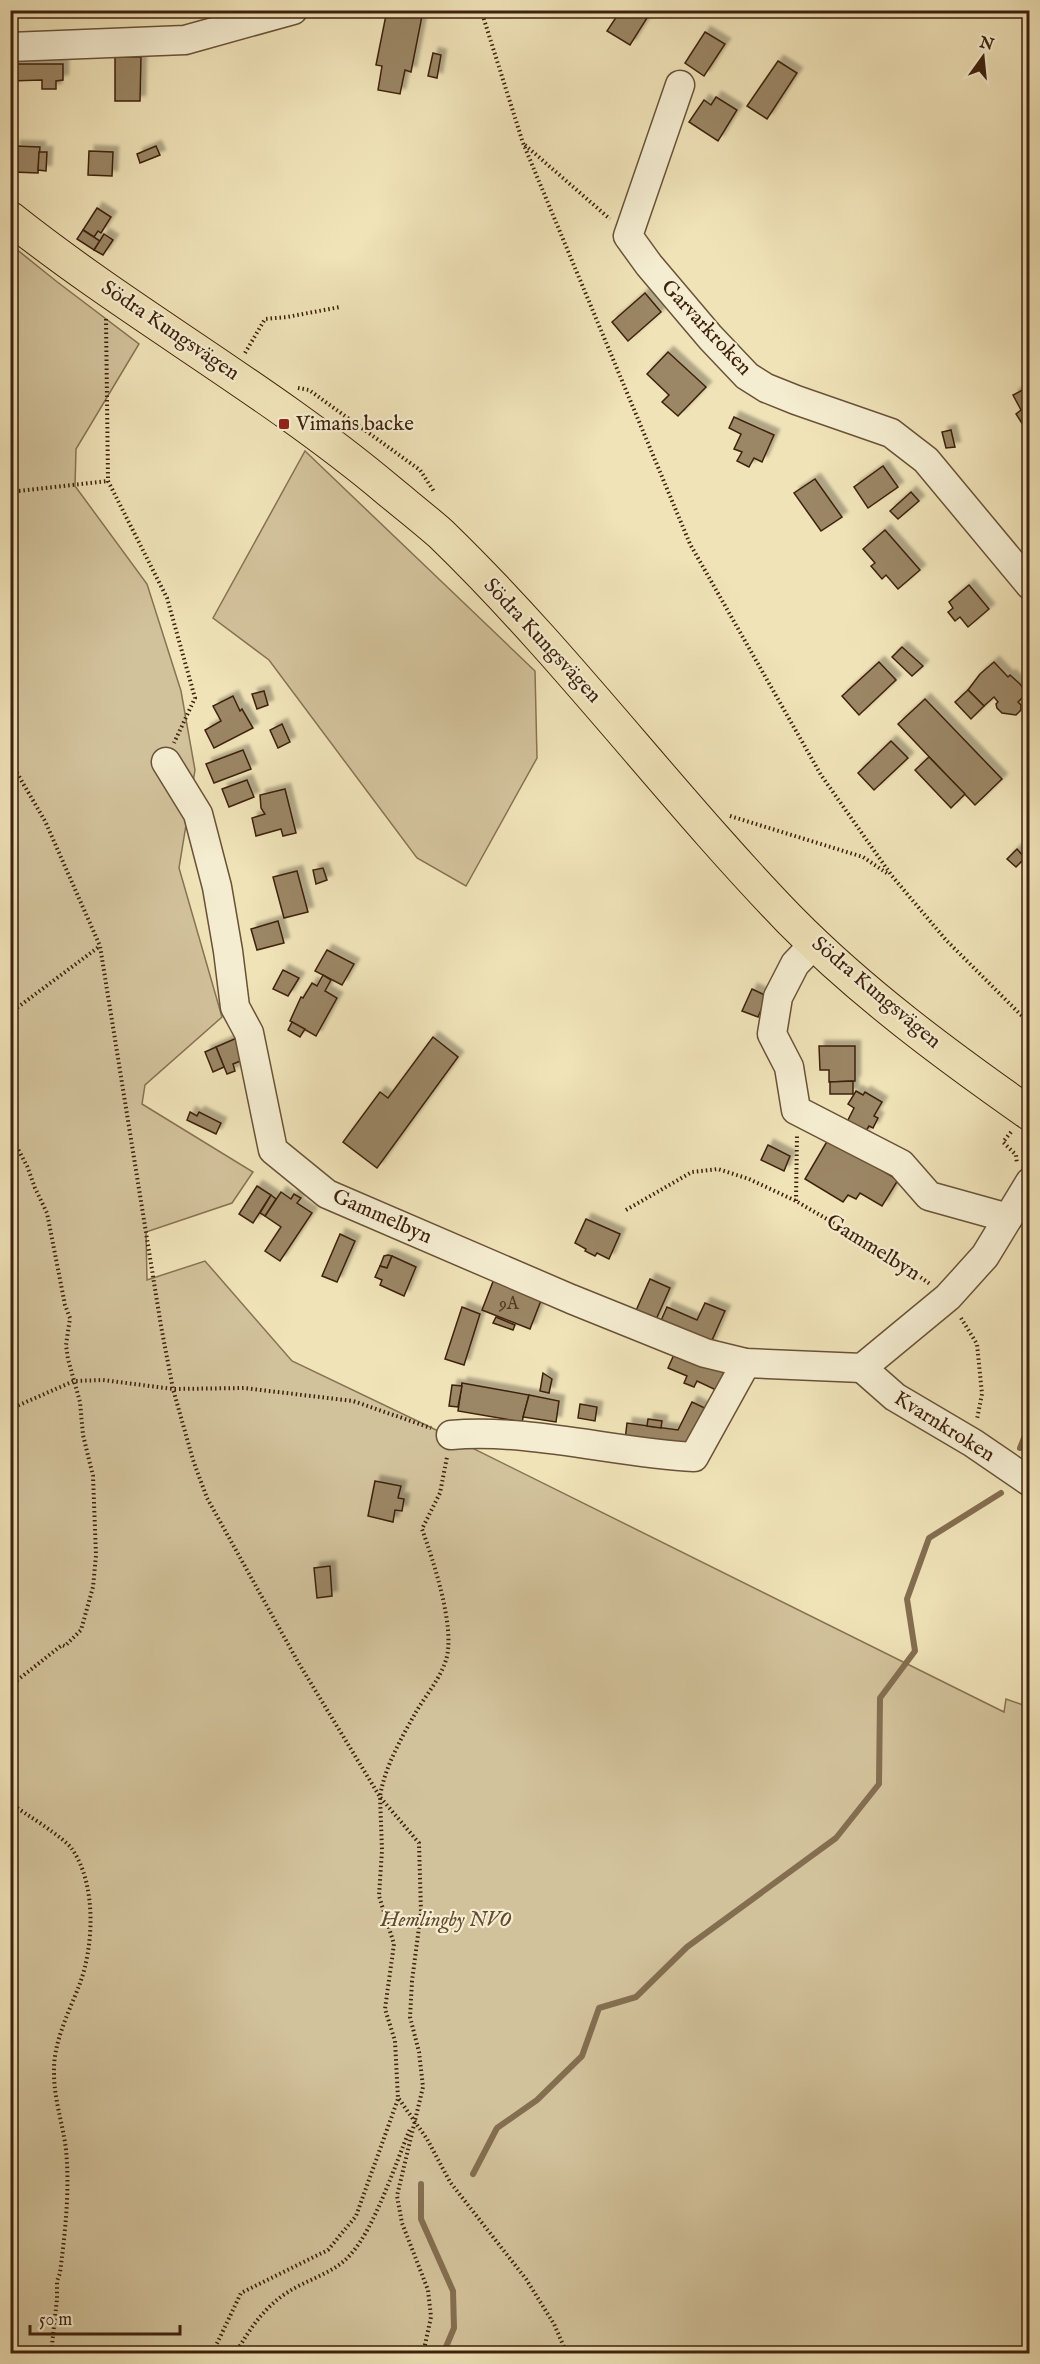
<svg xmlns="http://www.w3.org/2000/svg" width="1040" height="2364" font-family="'IM FELL English',serif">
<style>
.green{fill:#d2c29b;stroke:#887254;stroke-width:1.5}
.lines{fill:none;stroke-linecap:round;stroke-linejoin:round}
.stream{stroke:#846e50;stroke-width:6}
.building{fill:#9b8665;stroke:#3e210c;stroke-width:1.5;filter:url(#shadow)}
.minor-casing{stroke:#6a5237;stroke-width:31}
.major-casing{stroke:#3e210c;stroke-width:35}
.path{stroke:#3e210c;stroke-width:4;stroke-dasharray:1.5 3;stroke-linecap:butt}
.minor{stroke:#f5edd1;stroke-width:28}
.major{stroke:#f0e3b8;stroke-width:33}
.poi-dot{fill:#8f2418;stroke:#f5edd1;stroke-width:2}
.labels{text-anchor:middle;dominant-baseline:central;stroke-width:4.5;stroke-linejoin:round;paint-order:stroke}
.number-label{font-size:18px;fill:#553a22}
.street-label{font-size:21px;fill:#3e210c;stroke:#f5edd1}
.poi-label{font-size:21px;fill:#3e210c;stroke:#f5edd1;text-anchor:start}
.park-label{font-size:21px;font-style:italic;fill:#634930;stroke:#f5edd1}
</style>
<defs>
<filter id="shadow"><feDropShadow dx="5.5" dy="-5.5" stdDeviation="1.5" flood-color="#0004"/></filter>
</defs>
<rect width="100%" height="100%" fill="#f0e3b8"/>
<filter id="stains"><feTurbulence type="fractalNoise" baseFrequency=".00333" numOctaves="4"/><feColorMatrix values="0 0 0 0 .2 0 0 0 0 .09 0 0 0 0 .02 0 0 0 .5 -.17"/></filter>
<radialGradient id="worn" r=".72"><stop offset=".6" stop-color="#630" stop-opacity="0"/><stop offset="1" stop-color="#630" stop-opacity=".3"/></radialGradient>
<g class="green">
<path d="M10,244L56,281L139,344L76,449L75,486L147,584L181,691L195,770L179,868L222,1017L145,1085L142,1104L253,1172L232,1203L146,1232L147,1280L205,1261L292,1361L430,1427L1004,1712L1006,1699L1029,1707V2353H11Z"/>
<path d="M305,451L535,671L537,758L466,886L417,858L269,660L213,618Z"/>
</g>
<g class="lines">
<g class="stream">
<path d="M1020,1448L1030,1423"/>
<path d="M473,2174L497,2128L537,2100L582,2056L599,2008L636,1997L687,1947L836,1838L879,1784L880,1698L915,1651L907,1599L929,1538L1001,1493"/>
<path d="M421,2184V2219L453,2291L454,2328L443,2354"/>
</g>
</g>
<g class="building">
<path d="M387,10H405L422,16L411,72L405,70L400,94L378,90L382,66L376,65Z"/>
<path d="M614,10H652L630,45L607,31L619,13Z"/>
<path d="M705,32L725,44L704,76L685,63Z"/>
<path d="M433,53L441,55L437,78L428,76Z"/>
<path d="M115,57H141L140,101H115Z"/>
<path d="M778,61L797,73L767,119L747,106Z"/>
<path d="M10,64H63V80L56,81V89H42V80L10,81Z"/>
<path d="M716,97L737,110L718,141L689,122L704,100L711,105Z"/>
<path d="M15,146L40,147L38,173L13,172Z"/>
<path d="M156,146L160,155L140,163L137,154Z"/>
<path d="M89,151L113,152L112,176L88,175Z"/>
<path d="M39,152H47L46,171L38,170Z"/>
<path d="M97,208L111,217L101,233L98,231L94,237L83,230Z"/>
<path d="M83,230L100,241L94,250L77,239Z"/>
<path d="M104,234L113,240L103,255L94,250Z"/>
<path d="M645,293L661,312L628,341L612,322Z"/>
<path d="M668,352L706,387L678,416L662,402L669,395L647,374Z"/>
<path d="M1030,386V425L1025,428L1016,414L1021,410L1013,395Z"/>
<path d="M734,417L774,435L762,462L754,458L749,467L737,461L742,452L734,449L741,434L729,428Z"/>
<path d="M951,430L955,447L946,448L942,432Z"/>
<path d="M883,466L898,487L868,508L854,487Z"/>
<path d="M815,479L842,517L821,531L794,493Z"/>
<path d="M911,492L919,501L898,519L890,511Z"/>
<path d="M885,530L920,570L898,589L886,575L882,579L871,566L875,563L863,549Z"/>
<path d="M969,585L989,609L968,627L960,617L955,621L948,612L953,608L949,602Z"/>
<path d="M902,647L923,666L912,676L892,657Z"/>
<path d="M879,662L896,680L859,715L842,696Z"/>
<path d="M994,662L1008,677L1010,675L1020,684L1027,693L1018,702L1021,705V710L1016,715L1002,713L997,708L996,704L998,702L994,697L984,706L968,690L980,674Z"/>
<path d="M968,690L984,706L971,719L955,702Z"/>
<path d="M264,691L268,705L257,709L252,694Z"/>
<path d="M233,696L240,711L242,709L253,728L214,748L205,730L221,721L213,706Z"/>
<path d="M925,699L1002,779L975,805L898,724Z"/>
<path d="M282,724L290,742L278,748L270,730Z"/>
<path d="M891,741L908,758L874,790L858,773Z"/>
<path d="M243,750L251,769L214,783L206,764Z"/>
<path d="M929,757L965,794L951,808L915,770Z"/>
<path d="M247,780L254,797L229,807L222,789Z"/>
<path d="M285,789L296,833L283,836L281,829L256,836L252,818L265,814L261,808L260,795Z"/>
<path d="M1017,849L1025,858L1016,867L1007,859Z"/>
<path d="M323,868L327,880L316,884L313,870Z"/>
<path d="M297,871L308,912L284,918L273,877Z"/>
<path d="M278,921L284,943L257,950L251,929Z"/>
<path d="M327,950L354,964L342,985L315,971Z"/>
<path d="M283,970L299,978L288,996L273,989Z"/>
<path d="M323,975L331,980L325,991L337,998L316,1036L290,1021L301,997L303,998L312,983L317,986Z"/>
<path d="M752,989L767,996L758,1017L742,1011Z"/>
<path d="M292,1022L305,1029L300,1037L288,1030Z"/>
<path d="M239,1037L248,1058L233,1064L235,1071L227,1074L216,1047Z"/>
<path d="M433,1037L458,1057L377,1168L343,1142L380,1092L388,1098Z"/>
<path d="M819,1046H855V1081L829,1082V1070H820Z"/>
<path d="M216,1047L224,1067L213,1072L205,1052Z"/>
<path d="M853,1081V1094H830V1082Z"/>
<path d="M856,1091L863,1095L865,1092L882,1102L874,1116L878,1118L873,1128L869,1126L863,1136L846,1124L854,1108L848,1104Z"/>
<path d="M190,1112L197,1116L199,1112L221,1123L216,1134L187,1120Z"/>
<path d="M829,1138L898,1180L882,1206L860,1193L856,1199L848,1195L843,1202L805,1179Z"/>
<path d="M768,1145L790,1156L784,1171L761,1160Z"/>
<path d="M257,1186L271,1195L253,1223L239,1214Z"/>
<path d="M281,1192L291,1199L294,1194L301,1198L297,1203L312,1213L280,1261L265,1251L281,1227L265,1216Z"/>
<path d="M271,1195L276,1199L265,1216L260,1213Z"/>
<path d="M586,1219L620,1234L609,1259L597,1253L595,1256L585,1251L586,1249L575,1243Z"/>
<path d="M340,1234L355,1241L337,1282L322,1276Z"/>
<path d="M388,1255L392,1256L387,1268L380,1266L384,1256Z"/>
<path d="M392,1256L416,1267L404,1296L380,1285L382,1280L375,1277L380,1266L387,1268Z"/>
<path d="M494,1279L542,1298L530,1329L482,1310Z"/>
<path d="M650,1279L670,1288L654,1324L634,1315Z"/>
<path d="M705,1303L725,1311L709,1347L659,1325L667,1307L697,1320Z"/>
<path d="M462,1307L480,1314L464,1365L445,1359Z"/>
<path d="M496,1317L515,1325L513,1330L493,1323Z"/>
<path d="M676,1350L724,1372L716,1390L697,1381L694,1387L684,1383L687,1376L668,1368Z"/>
<path d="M543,1373L552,1379L549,1393L540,1391Z"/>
<path d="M462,1383L529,1395L522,1422L458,1411Z"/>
<path d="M452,1385L462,1386L458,1407L449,1406Z"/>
<path d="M529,1395L559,1401L556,1422L523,1417Z"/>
<path d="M692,1402L707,1409L688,1449L625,1440L627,1423L678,1430Z"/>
<path d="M580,1404L597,1407L595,1421L578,1418Z"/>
<path d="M648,1419L662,1421L661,1428L647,1426Z"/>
<path d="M375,1481L401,1486L398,1498L404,1499L402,1511L395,1510L393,1522L368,1516Z"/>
<path d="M330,1566L332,1596L317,1598L314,1568Z"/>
</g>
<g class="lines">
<g class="minor-casing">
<g id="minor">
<path d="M10,47L185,40L293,10"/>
<path d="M680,85L628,236L649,265L710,337L747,376L766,388L796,400L891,433L926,460L1030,585"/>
<path d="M166,762L198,814L217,887L228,951L235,1007L249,1033L273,1150L327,1194L571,1299L705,1353L746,1363L862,1368L948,1297L985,1256L1030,1182"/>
<path d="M815,943L795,964L778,997L772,1034L789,1067L796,1110L901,1164L929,1196L1008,1218"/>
<path d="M862,1368L895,1397L973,1443L1030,1482"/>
<path d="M451,1435C528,1428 616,1453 694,1457L746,1363"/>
</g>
</g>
<g class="major-casing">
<path id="major" d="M10,218C132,315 269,390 388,490C406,505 424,519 441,534C566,655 669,795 790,920C862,993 946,1055 1030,1114"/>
</g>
<g class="path">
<path d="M481,10L523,143L690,544L821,775L892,876L946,940L1030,1024"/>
<path d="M525,145L610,219"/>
<path d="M106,319L108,481L167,598L195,698L174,743"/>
<path d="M245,353L265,319L287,317L340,307"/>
<path d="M298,388L309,390L420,470L435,493"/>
<path d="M10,492L108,481"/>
<path d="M10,761L45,821L100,946L161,1326L173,1389L193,1460L207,1498L298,1662L380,1797L382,1850L379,1896L394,1944L385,2009L395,2041L398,2099L356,2216L328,2250L241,2293L212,2354"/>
<path d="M730,816L863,857L888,874"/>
<path d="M10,1013L100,946"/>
<path d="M1011,1132L1003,1142L1016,1155L1017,1164"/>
<path d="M10,1134L27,1166L35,1188L47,1213L65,1305L70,1318L66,1345L68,1359L80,1402L83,1435L93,1476L96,1555L93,1587L81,1630L65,1646L62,1645L10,1686"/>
<path d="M796,1201L797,1135"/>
<path d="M626,1210L692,1172L718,1169L749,1179L796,1201L893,1258L930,1284"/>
<path d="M961,1318L977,1344L982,1394L977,1419"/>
<path d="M10,1409L74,1381L103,1380L173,1389L244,1388L353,1401L431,1428"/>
<path d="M10,1803C24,1813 65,1838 72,1849C97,1885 94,1947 79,1986C68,2014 53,2043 54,2073C54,2100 63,2124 66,2150C70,2191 65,2233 60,2273L57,2281V2299L51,2354"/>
<path d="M399,2099L427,2139L450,2182L526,2279L554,2324L567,2354"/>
<path d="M235,2354C250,2329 263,2308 288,2292C308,2279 335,2273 351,2254C375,2227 395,2165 410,2129"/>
<path d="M423,2354L431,2317L428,2290L402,2223L397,2196L423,2087L419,2052L410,2017L412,1981L421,1912L419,1843L380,1797C384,1768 402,1737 416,1712C426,1695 440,1679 446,1660C456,1628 433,1560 422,1529L440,1493L447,1457"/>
</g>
<use href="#minor" class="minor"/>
<use href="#major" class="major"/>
</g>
<rect class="poi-dot" x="278" y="418" width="12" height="12" rx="3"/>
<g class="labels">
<g class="number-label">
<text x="509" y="1304">9A</text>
</g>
<g class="street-label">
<text transform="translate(706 328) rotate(47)">Garvarkroken</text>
<text transform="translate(170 331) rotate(34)">Södra Kungsvägen</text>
<text transform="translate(542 641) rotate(47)">Södra Kungsvägen</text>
<text transform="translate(876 993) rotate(40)">Södra Kungsvägen</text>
<text transform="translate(382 1217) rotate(24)">Gammelbyn</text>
<text transform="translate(873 1248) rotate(32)">Gammelbyn</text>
<text transform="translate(944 1427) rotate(32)">Kvarnkroken</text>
</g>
<g class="poi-label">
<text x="296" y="424">Vimans backe</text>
</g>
<g class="park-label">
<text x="446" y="1920">Hemlingby NVO</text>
</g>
</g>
<rect width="1040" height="2364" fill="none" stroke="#f0e3b8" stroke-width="36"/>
<rect x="12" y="12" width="1016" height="2340" fill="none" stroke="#3e210c" stroke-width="3"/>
<rect x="18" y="18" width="1004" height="2328" fill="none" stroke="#3e210c" stroke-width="1.5"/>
<g transform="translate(983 57) rotate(15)" stroke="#f5edd1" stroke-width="4.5" paint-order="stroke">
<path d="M0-4.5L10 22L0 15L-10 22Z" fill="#3e210c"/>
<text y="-9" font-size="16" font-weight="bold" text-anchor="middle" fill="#3e210c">N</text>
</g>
<path d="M30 2325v9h150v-9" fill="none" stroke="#3e210c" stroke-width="3"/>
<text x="39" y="2325" font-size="18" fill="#3e210c" stroke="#f5edd1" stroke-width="4.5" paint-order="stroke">50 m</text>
<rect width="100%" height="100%" filter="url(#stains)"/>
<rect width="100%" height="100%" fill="url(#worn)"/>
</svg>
